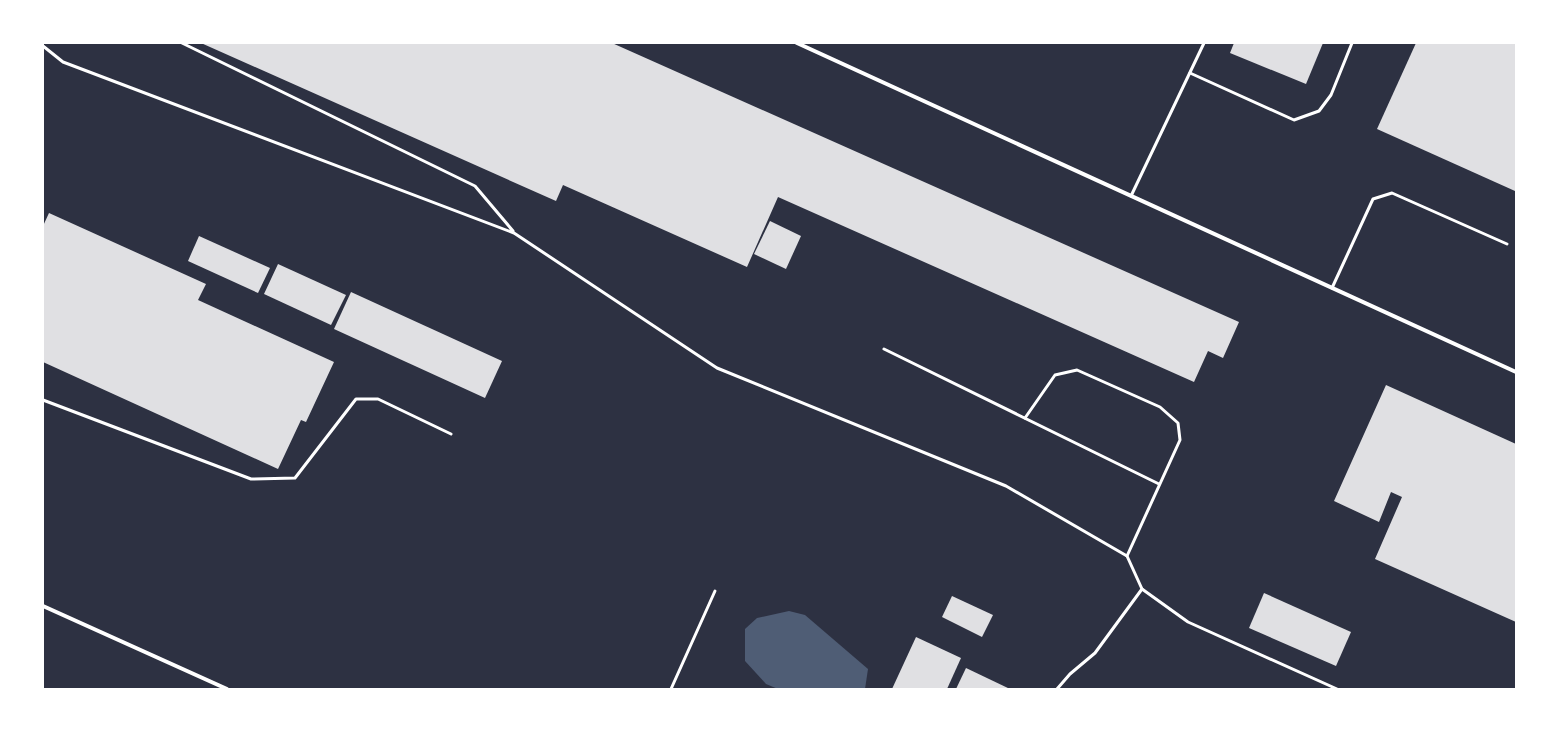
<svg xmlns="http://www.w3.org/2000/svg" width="1559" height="732" font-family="Signika,sans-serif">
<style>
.water{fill:#4f5d75}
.building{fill:#e0e0e3}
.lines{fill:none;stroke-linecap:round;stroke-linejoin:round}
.service{stroke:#fff;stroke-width:3}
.minor{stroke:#fff;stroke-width:4}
</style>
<rect width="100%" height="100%" fill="#2d3142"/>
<path class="water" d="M789,611L805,615L868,669L865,689H778L766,684L745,661V629L757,618Z"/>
<g class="building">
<path d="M201,43H612L1239,322L1223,358L1208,351L1194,382L778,197L747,267L563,185L556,201Z"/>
<path d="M1234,43H1323L1306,84L1230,53Z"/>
<path d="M1416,43H1516L1515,191L1377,129Z"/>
<path d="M49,213L206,284L198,300L334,362L306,422L301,420L278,469L43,362V226Z"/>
<path d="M770,221L801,236L786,269L754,254Z"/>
<path d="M199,236L270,268L258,293L188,261Z"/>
<path d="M278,264L346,295L331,325L264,294Z"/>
<path d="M351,292L502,361L485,398L334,329Z"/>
<path d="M1386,385L1516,444V622L1375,559L1402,497L1391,492L1379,522L1334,501Z"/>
<path d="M1264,593L1351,632L1336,666L1249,628Z"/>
<path d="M952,596L993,615L982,637L942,617Z"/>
<path d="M916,637L961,658L947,689H892Z"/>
<path d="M966,668L1010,689H956Z"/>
</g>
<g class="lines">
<g class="service">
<path d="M182,43L475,186L513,231"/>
<path d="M43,46L63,62L514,233L717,368L1006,486L1127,556L1142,589L1095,653L1070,674L1057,689"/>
<path d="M1190,73L1294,120L1319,111L1331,95L1352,43"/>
<path d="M1131,196L1204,43"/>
<path d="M1332,288L1373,199L1392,193L1507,244"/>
<path d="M884,349L1159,484"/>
<path d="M43,400L251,479L295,478L356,399H378L451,434"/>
<path d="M1025,418L1055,375L1077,370L1160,407L1178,423L1180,440L1127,556"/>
<path d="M1142,589L1188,622L1337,689"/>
<path d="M671,689L715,591"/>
</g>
<g class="minor">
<path d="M797,43L1516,372"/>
<path d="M43,606L227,689"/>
</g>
</g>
<rect width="1559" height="732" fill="none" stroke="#ffffff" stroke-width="88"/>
</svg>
